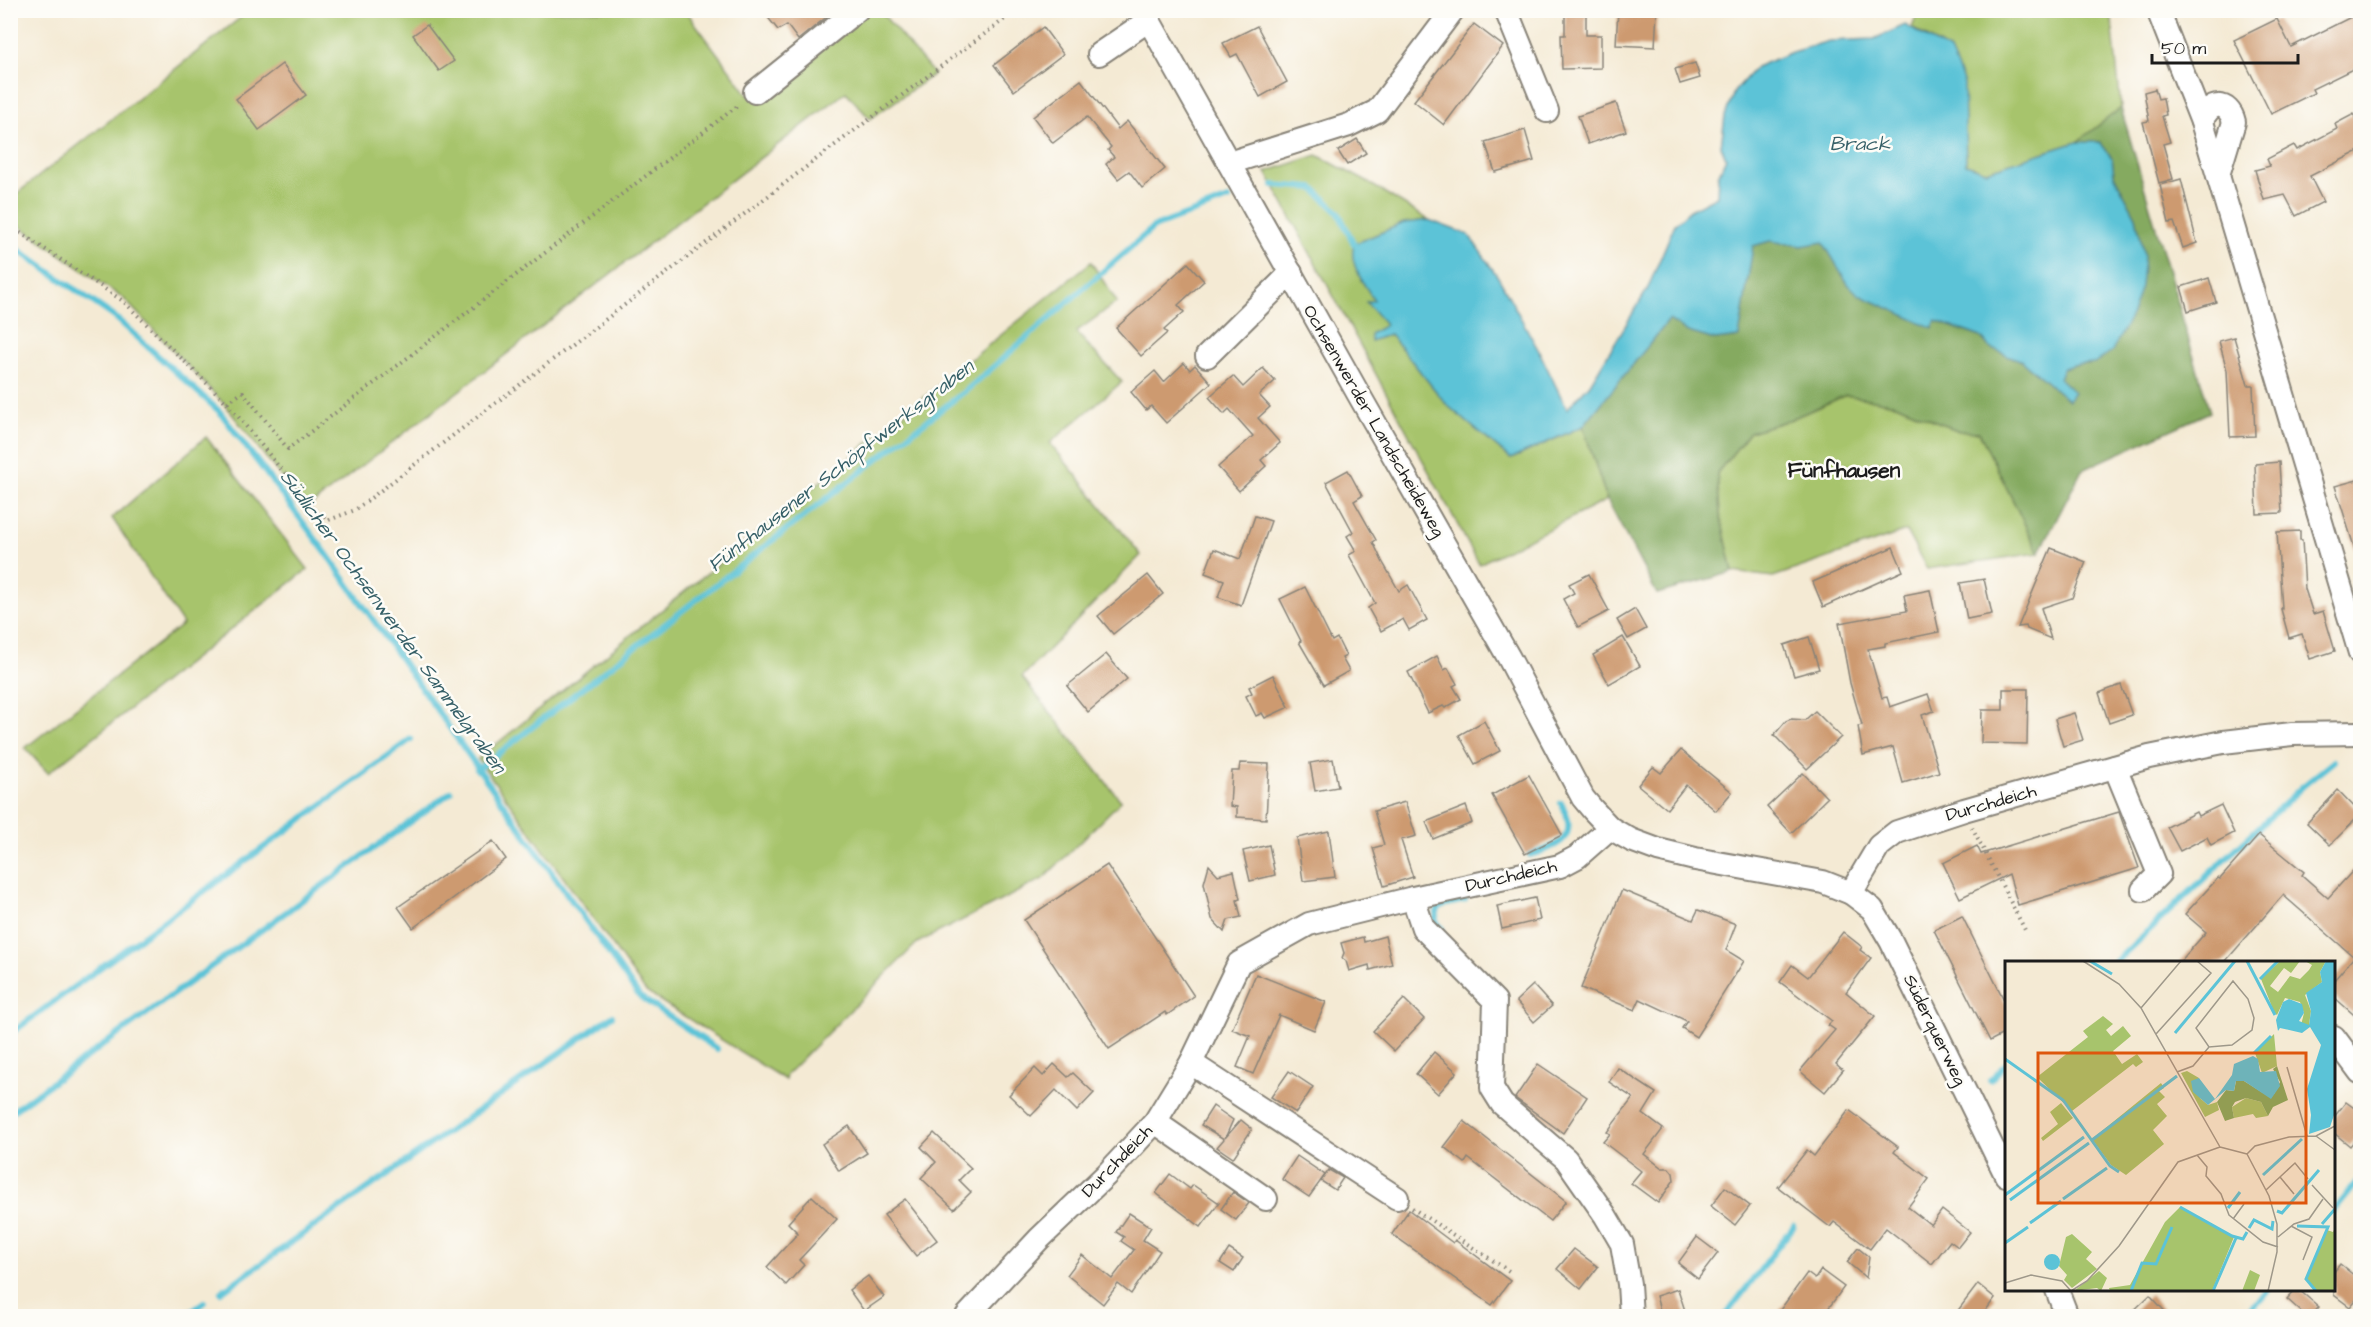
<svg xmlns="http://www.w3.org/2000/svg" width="2371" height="1327" font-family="'Architects Daughter',sans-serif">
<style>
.green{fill:#a7c46c;stroke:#627044;stroke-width:1.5}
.forest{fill:#85aa60;stroke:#50633e;stroke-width:1.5}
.water{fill:#5bc3d7;stroke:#3c707a;stroke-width:1.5}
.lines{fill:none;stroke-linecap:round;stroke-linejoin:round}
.stream{stroke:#5bc3d7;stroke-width:6}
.building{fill:#cd9a70}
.minor-casing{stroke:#888378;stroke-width:26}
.path{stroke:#888378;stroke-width:4;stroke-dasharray:1.5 4.5;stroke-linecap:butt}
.minor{stroke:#fff;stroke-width:22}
.labels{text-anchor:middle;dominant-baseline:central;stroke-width:5;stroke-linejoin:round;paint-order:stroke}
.street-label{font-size:18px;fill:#1c1c1c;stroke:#fdfcf7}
.water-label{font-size:20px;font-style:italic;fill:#355f67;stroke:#fdfcf7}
.quarter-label{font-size:21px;font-weight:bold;fill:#1c1c1c;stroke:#fdfcf7}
.inset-river{fill:none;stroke:#5bc3d7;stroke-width:3}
.inset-road{fill:none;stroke:#9e988a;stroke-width:1.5}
.view{fill:#de560d;fill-opacity:0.15;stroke:#de560d;stroke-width:3}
.inset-edge{fill:none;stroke:#1c1c1c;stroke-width:3}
</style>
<rect width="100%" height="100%" fill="#fdfcf7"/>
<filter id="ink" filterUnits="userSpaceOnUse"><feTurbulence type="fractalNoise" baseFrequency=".0167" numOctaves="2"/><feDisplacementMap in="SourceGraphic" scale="12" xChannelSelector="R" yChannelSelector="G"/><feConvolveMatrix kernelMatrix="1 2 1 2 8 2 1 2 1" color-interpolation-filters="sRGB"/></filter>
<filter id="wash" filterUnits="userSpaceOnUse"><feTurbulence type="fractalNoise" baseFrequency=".008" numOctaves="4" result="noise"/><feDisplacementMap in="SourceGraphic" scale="24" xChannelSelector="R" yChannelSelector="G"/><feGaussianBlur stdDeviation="1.35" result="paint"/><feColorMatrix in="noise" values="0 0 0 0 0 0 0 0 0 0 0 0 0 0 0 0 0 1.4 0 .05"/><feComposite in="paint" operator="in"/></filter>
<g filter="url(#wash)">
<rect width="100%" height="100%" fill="#f4ead4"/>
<g class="green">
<path d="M249,11H686L749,96L868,11H880L934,74L870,119L846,92L306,509L225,405L124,299L11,220V198Z"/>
<path d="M1918,11H2111L2121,108L2077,142L1986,171L1966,164L1963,83L1950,51L1912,28Z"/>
<path d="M1317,155L1369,183L1429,220L1404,223L1354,244L1361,280L1375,300L1367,302L1386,325L1371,341L1390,334L1447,405L1511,459L1583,426L1607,500L1479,564L1266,172Z"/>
<path d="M1091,262L1117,302L1076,332L1122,382L1050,443L1141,555L1022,677L1121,801L1043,879L917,943L786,1075L785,1080L646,992L478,759Z"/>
<path d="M1846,395L1896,404L1959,431L1979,432L2039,553L1927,569L1906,531L1773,577L1733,572L1720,514L1717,473L1750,432L1789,420Z"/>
<path d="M206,437L308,569L48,773L25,748L183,624L112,518Z"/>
</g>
<path class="forest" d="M2121,108L2210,412L2082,470L2039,553L1979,432L1959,431L1896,404L1846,395L1789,420L1750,432L1717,473L1720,514L1733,572L1657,594L1607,500L1583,426L1669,320L1688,332L1715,340L1739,337L1753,246L1770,241L1802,246L1823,242L1848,284L1934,327L1936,321L1981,337L1990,348L2022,361L2068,400L2059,378L2063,368L2073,365L2094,363L2144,255L2136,217L2114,175L2112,158L2100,142H2077Z"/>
<path class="water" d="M1905,25L1950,51L1964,83L1966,164L1986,171L2077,142H2100L2112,158L2114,175L2136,217L2144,255L2141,286L2132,314L2112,351L2094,363L2073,365L2063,368L2059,378L2074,392L2068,400L2022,361L1990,348L1981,337L1936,321L1933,328L1859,295L1848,284L1823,242L1802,246L1770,241L1753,246L1739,337L1715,340L1688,332L1669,320L1583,426L1511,459L1447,405L1390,334L1371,341L1370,334L1386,325L1366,302L1374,300C1364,284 1348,263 1354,244L1404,223L1429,220L1469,235L1498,277L1539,351L1567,409L1590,384L1647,290L1675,224L1690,210L1717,196L1718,176L1726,158L1721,146L1725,116L1734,92L1756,67L1792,52L1829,41L1874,39Z"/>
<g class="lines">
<g class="stream">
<path d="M1274,185L1313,188L1338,212L1354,244"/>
<path d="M10,244L116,318L220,412L326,553L639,996L717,1049"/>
<path d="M477,770L969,388L1154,227L1228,199"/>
<path d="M1530,855C1561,845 1580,837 1561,803"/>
<path d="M1442,929L1435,920L1438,909L1447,904L1465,900"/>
<path d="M2115,962L2303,786L2334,761"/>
<path d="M10,1034L411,739"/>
<path d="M1990,1080L2006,1064"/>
<path d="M10,1113L451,792"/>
<path d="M2334,1210L2360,1178"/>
<path d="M221,1292L612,1016"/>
<path d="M185,1316L204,1302"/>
<path d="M1725,1316L1794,1226"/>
<path d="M2244,1316L2267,1290"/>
</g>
</g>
<g id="blocks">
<g class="building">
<path d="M762,10H835L798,40L787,25L778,30Z"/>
<path d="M1565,10H1586V35H1601V68L1562,69L1561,35H1565Z"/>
<path d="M1618,10L1657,11L1655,47L1616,45Z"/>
<path d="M2361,12V65L2312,89L2314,93L2271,114L2234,40L2277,19L2291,47Z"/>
<path d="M1474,24L1503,46L1444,125L1414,101Z"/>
<path d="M427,25L454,61L439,71L413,35Z"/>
<path d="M1257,26L1287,82L1260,97L1237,54L1231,57L1223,43Z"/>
<path d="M1043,27L1063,54L1014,91L994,65Z"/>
<path d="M1695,63L1700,78L1680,84L1675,69Z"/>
<path d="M282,64L306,95L259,130L236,99Z"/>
<path d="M1081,80L1118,129L1127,121L1165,169L1142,188L1129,171L1118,179L1106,164L1114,157L1108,150L1111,147L1087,117L1053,143L1033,117Z"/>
<path d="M2155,89L2158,99L2163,98L2166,115L2162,116L2170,142L2163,144L2173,179L2159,183L2143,122L2149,121L2144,92Z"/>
<path d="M1616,103L1626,131L1588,144L1578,116Z"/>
<path d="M2354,114L2361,127V150L2310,176L2323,202L2296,216L2285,195L2264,200L2255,170L2270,166L2267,159L2294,145L2297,150L2337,129L2335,124Z"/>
<path d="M1525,130L1534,161L1495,172L1485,142Z"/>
<path d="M1357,139L1366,153L1347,165L1338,151Z"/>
<path d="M2181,179L2197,243L2183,248L2174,222L2169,223L2160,185Z"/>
<path d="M1188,263L1204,281L1178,305L1184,312L1164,330L1167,333L1141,356L1116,328Z"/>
<path d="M2209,278L2216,302L2188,311L2181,287Z"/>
<path d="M2234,337L2248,385H2253L2255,436L2230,437L2227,370L2219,341Z"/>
<path d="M1184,363L1190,370L1195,365L1211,383L1166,423L1151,406L1146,410L1131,392L1155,371L1164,382Z"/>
<path d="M1263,368L1275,381L1259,395L1270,407L1258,418L1280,443L1261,460L1266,466L1239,491L1218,467L1253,436L1229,409L1224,414L1209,397L1233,376L1243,387Z"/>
<path d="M2279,462L2282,513L2257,514L2255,464Z"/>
<path d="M1348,470L1362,496L1354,501L1376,540L1373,542L1382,561L1399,591L1408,585L1427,620L1409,630L1403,619L1381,631L1368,608L1375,603L1349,555L1356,551L1347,536L1353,532L1326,482Z"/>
<path d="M2361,479V555L2357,556L2335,486Z"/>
<path d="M1255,516L1271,521L1241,605L1218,597L1224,580L1205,573L1214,549L1240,559Z"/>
<path d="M2300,531V540H2302L2305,589L2313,614L2323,611L2335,651L2310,659L2302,634L2289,638L2281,609H2282L2277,532Z"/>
<path d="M1893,547L1903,571L1823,607L1813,582Z"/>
<path d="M2051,548L2086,562L2072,598L2041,608L2051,639L2027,629L2026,626L2018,627Z"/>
<path d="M1589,574L1609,611L1578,627L1563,599L1574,593L1569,584Z"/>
<path d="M1148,575L1163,594L1113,634L1098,616Z"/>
<path d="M1984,579L1992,614L1967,619L1960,583Z"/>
<path d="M1305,587L1332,641L1337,638L1346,656L1342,658L1349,671L1324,685L1299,642L1301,641L1280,599Z"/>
<path d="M1930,590L1939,632L1885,643V646L1868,649L1882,698L1887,697L1890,707L1928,694L1934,711L1922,715L1939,772L1903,783L1893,747L1863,755L1858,726L1862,725L1850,683L1839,623L1907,611L1904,595Z"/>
<path d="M1635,609L1646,629L1628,639L1617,620Z"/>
<path d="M1623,637L1640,666L1609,684L1593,655Z"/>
<path d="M1809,637L1819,669L1794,676L1784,645Z"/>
<path d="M1106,654L1127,679L1088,712L1067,686Z"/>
<path d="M1437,656L1444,670L1448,668L1457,684L1453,686L1461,699L1445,708L1443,706L1428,713L1408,672Z"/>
<path d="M1273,675L1289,707L1265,718L1262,713L1256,716L1246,696L1252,693L1249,687Z"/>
<path d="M2121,685L2132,715L2109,723L2099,693Z"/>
<path d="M2003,689H2028L2027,744L1981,743L1982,710H2003Z"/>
<path d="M1815,711L1841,737L1807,769L1774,735L1786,721L1791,719L1805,720Z"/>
<path d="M2074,713L2083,740L2063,746L2055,719Z"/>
<path d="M1484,721L1500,751L1475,764L1459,735Z"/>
<path d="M1681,750L1732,792L1716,811L1686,785L1667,809L1638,785L1653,767L1661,773Z"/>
<path d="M1333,759L1338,787L1315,791L1310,763Z"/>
<path d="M1240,763L1269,764L1266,819L1237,817V807L1230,806L1232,771H1239Z"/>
<path d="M1803,773L1827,798L1791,833L1767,807Z"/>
<path d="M1529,775L1562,835L1525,854L1492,795Z"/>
<path d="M2338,790L2361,814L2330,845L2307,823Z"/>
<path d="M1405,802L1416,836L1401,840L1413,877L1384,886L1373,848L1384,845L1374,811Z"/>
<path d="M2221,805L2234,833L2211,845L2207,837L2180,851L2167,827L2196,812L2198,816Z"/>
<path d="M1466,806L1472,823L1433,839L1426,822Z"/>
<path d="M2119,812L2139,868L2018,905L2009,874L1960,898L1943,863L1977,846L1981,854Z"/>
<path d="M1329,831L1335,877L1303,881L1297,838Z"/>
<path d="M2259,835L2304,872L2302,875L2328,898L2361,862V1021L2334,997V980L2354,957L2283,895L2224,963H2179L2206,932L2185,914L2218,878L2220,879Z"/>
<path d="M493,841L506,859L413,928L398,907Z"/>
<path d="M1269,845L1275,875L1250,881L1243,851Z"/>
<path d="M1107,865L1194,996L1167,1015L1165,1012L1109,1049L1024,920Z"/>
<path d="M1209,865L1218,875L1234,871L1240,899L1237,900L1241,917L1228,920L1224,932L1212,919L1204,883Z"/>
<path d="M1622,890L1693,920L1698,910L1736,924L1726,950L1744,961L1696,1037L1682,1028L1687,1021L1640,999L1635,1010L1581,988Z"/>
<path d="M1535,898L1540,920L1502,929L1497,906Z"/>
<path d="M1962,916L2007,1006V1032L1990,1041L1934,930Z"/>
<path d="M1843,932L1862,947L1860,950L1871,958L1846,992L1875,1016L1836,1064L1843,1070L1825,1092L1800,1071L1835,1030L1828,1025L1832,1021L1780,982L1792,965L1808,977Z"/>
<path d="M1385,936L1392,964L1370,970L1369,965L1349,971L1346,961L1342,958L1344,953L1341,943L1363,937L1364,942Z"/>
<path d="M1256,974L1326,1002L1314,1030L1279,1015L1253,1074L1237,1067L1250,1036L1232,1029Z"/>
<path d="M1533,985L1552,1006L1534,1022L1516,1001Z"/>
<path d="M1404,999L1424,1019L1394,1051L1373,1031Z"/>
<path d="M1434,1052L1457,1072L1438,1094L1416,1074Z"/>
<path d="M1054,1064L1068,1077L1073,1073L1094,1093L1077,1111L1056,1090L1031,1116L1009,1095L1035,1068L1043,1076Z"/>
<path d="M1538,1064L1587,1097L1563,1133L1515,1098Z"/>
<path d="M1618,1068L1656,1093L1643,1114L1663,1129L1644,1154L1662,1168H1669L1673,1173L1674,1180L1658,1203L1631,1183L1641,1171L1603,1142L1610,1134L1607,1132L1633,1098L1609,1082Z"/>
<path d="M1289,1071L1313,1087L1296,1113L1271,1097Z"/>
<path d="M2346,1102L2361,1113V1133L2350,1146L2334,1133V1117Z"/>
<path d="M1213,1106L1233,1120L1225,1138L1241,1120L1252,1129L1233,1158L1217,1147L1224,1139L1201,1125Z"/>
<path d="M1849,1110L1898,1147L1894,1152L1929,1179L1908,1207L1931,1225L1942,1210L1970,1232L1958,1247L1950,1241L1932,1264L1886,1228L1870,1249L1834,1222L1830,1227L1778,1187L1807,1150L1814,1156Z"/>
<path d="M1464,1121L1566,1201L1550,1221L1468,1158L1465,1163L1444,1147Z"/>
<path d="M849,1126L867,1153L839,1171L822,1144Z"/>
<path d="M934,1133L971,1168L959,1180L971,1192L954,1209L921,1178L936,1162L921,1147Z"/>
<path d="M1297,1156L1325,1175L1309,1197L1282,1179Z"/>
<path d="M1329,1170L1343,1178L1335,1190L1321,1181Z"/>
<path d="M1170,1174L1190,1189L1193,1185L1219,1203L1201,1227L1156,1193Z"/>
<path d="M1725,1187L1750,1206L1735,1225L1711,1206Z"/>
<path d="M1233,1192L1249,1203L1236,1220L1221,1209Z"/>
<path d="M812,1196L837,1219L799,1260L804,1265L786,1285L767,1267L798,1233L788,1223Z"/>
<path d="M905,1199L937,1240L916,1256L884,1215Z"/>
<path d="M1409,1210L1453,1243L1455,1240L1510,1281L1492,1305L1392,1234Z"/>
<path d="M1129,1213L1151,1227L1143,1240L1160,1251L1131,1294L1118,1284L1103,1304L1067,1275L1082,1255L1112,1279L1134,1250L1121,1241L1124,1237L1116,1232Z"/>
<path d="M1697,1237L1718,1253L1698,1279L1678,1263Z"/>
<path d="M1858,1248L1869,1257L1866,1278L1847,1262Z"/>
<path d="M1229,1249L1243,1258L1234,1272L1220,1263Z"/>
<path d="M1574,1249L1598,1267L1581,1289L1557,1269Z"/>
<path d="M2340,1264L2361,1281V1294L2350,1307L2334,1295V1272Z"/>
<path d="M1821,1270L1844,1287L1822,1317H1775L1807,1273L1815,1279Z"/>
<path d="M868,1276L884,1297L864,1311L849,1290Z"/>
<path d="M1978,1284L1995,1298L1981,1317H1953Z"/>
<path d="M1678,1289L1687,1317H1662L1656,1296Z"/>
<path d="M2295,1290H2299L2319,1307L2310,1317H2307L2287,1299Z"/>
<path d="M2150,1295L2170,1317H2127Z"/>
</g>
</g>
</g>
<g filter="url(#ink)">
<use href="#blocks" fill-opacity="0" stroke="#888378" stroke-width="1.5"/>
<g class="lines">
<g class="minor-casing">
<g id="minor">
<path d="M1143,10L1359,395L1509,658L1583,798L1593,810L1610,828L1631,840L1658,850L1695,859L1823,882L1851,893L1872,909L1891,941L2006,1175"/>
<path d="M1506,10L1547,111"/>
<path d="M2158,10L2202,122L2360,653"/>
<path d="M1099,54L1149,20"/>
<path d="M755,92L857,10"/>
<path d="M2202,122C2208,101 2229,100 2234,122L2218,175"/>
<path d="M1229,163L1349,125L1377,111L1453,10"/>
<path d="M1207,356L1291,273"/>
<path d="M2115,767L2159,874L2143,890"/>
<path d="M1851,893L1879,846L1897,832L1964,810L2149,757L2223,742L2292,734L2360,733"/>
<path d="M1413,898L1423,928L1495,1001L1492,1088L1502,1104L1566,1159L1605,1215L1622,1244L1629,1284L1631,1316"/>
<path d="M2334,1037L2360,1072"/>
<path d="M1191,1063L1397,1198"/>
<path d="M1155,1122L1266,1199"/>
<path d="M2057,1290L2067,1316"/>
<path d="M967,1316L1039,1239L1106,1175L1155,1122L1191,1063L1239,963L1309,924L1413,898L1560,866L1577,857L1610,828"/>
</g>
</g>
<g class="path">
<path d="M10,226L123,301L227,403L243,392L288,449L740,104"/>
<path d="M227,403L316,512L329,520L355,510L843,139L1017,10"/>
<path d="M1972,827L2025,930"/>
<path d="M1412,1208L1512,1273"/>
</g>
<use href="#minor" class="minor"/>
</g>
</g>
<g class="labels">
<g class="street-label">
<text transform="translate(1374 421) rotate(60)">Ochsenwerder Landscheideweg</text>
<text transform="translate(1991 803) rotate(-16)">Durchdeich</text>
<text transform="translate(1511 876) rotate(-13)">Durchdeich</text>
<text transform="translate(1935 1030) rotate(64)">Süderquerweg</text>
<text transform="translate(1117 1161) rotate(-46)">Durchdeich</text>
</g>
<g class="water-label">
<text x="1860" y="144">Brack</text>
<text transform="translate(841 466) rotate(-38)">Fünfhausener Schöpfwerksgraben</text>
<text transform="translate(393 622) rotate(54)">Südlicher Ochsenwerder Sammelgraben</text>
</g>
<g class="quarter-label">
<text x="1844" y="470">Fünfhausen</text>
</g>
</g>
<g transform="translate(2005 961)">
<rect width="330" height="330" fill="#f4ead4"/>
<path d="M275,0H295L286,12L279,7L265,25L273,31L285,15L295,18L304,9L307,4L300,0H321L315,11L317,21L300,34L306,50L304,64H296L299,52L295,41L280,37L272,54L269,51L256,18ZM98,55L108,63L101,69L106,75L118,65L126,75L108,90L117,103L132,93L138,101L131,106L128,103L67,150L32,116L83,76L78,70ZM269,73L272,105L257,112L250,92ZM182,110L194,117L188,126L196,138L203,144L212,141L214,149L200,156L176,112ZM156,122L159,127L154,130L160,136L152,143L162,155L148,169L159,183L121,214L106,204L87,178ZM241,137L256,141L263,155L251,157L248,153L229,157L227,146ZM56,142L68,157L38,180L36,177L53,163L45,151ZM175,246L229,276L207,330H105L104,327L125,324L160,261ZM330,267V330H311L301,317L322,269L328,271ZM67,273L87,291L81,298L92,308L67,327L59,319L62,314L54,305L61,276ZM245,309L255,314L249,330H237ZM94,310L102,317L96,330L92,327L69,330Z" fill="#a7c46c"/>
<path d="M272,105L283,139L268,146L263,155L256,141L241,137L230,141L227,146L229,157L220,160L212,141L221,129L229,130L231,120H239L258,132L269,133L275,121L268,108Z" fill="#85aa60"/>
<path d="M321,0H330V151L325,166L304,173L306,154L302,128L316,84L305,66L297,72L275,67L273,70L271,59L278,41L284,38L297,43L299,52L294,60L304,64L306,50L301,32L317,21L315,11ZM248,95L253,98L255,111L271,110L275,125L266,138L239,120H231L229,130L221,129L203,144L188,131L186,120L194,117L210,138L227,114L229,103ZM39 301a8 8 0 1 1 16 0a8 8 0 1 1-16 0Z" fill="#5bc3d7"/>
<path class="inset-river" d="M85,0L107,13M242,0L270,54M255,18L273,0M170,72L230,0M249,92L266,75M0,98L58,139L105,205L114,211M87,179L172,115M258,214L297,178M0,234L79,176M58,238L102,207M5,239L84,182M175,246L227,275L238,278L242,271M223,247L235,231M272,250L277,252L314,209M25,262L56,240M317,263L330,248M292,265L323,266L301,318L311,330M244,267L249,259L267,268L268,260M0,282L23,266M126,330L137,302L151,303L167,266M208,330L231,277"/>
<path class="inset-road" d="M78,0L114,23L136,47L215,186M228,20L243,38L249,57L247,69L227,84L204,86L191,67ZM136,47L176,0M151,73L206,12L192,0M282,106L302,175M172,111L188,105L204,86M311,175L330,189M215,186L242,193M242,193L264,235L272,263V291L263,330M242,193L250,185L284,176L311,175L330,165M192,194L202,206L201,215L216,233L224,254L258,281L273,286M275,216L289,233M307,224L328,247M261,229L290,202L303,218M228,258L239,243M286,265L307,276L298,299M273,276L289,263L304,258L318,238M0,322L26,314L57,320L66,330M66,330L82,320L114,285L173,201L215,186"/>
<path class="view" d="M33,92H301V242H33Z"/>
<rect width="330" height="330" class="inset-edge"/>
</g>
<rect width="2371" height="1327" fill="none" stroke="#fdfcf7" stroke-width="36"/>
<path d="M2152 54v9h146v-9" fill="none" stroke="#1c1c1c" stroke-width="3"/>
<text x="2161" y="54" font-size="18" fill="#1c1c1c" stroke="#fdfcf7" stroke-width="4.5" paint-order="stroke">50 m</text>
</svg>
